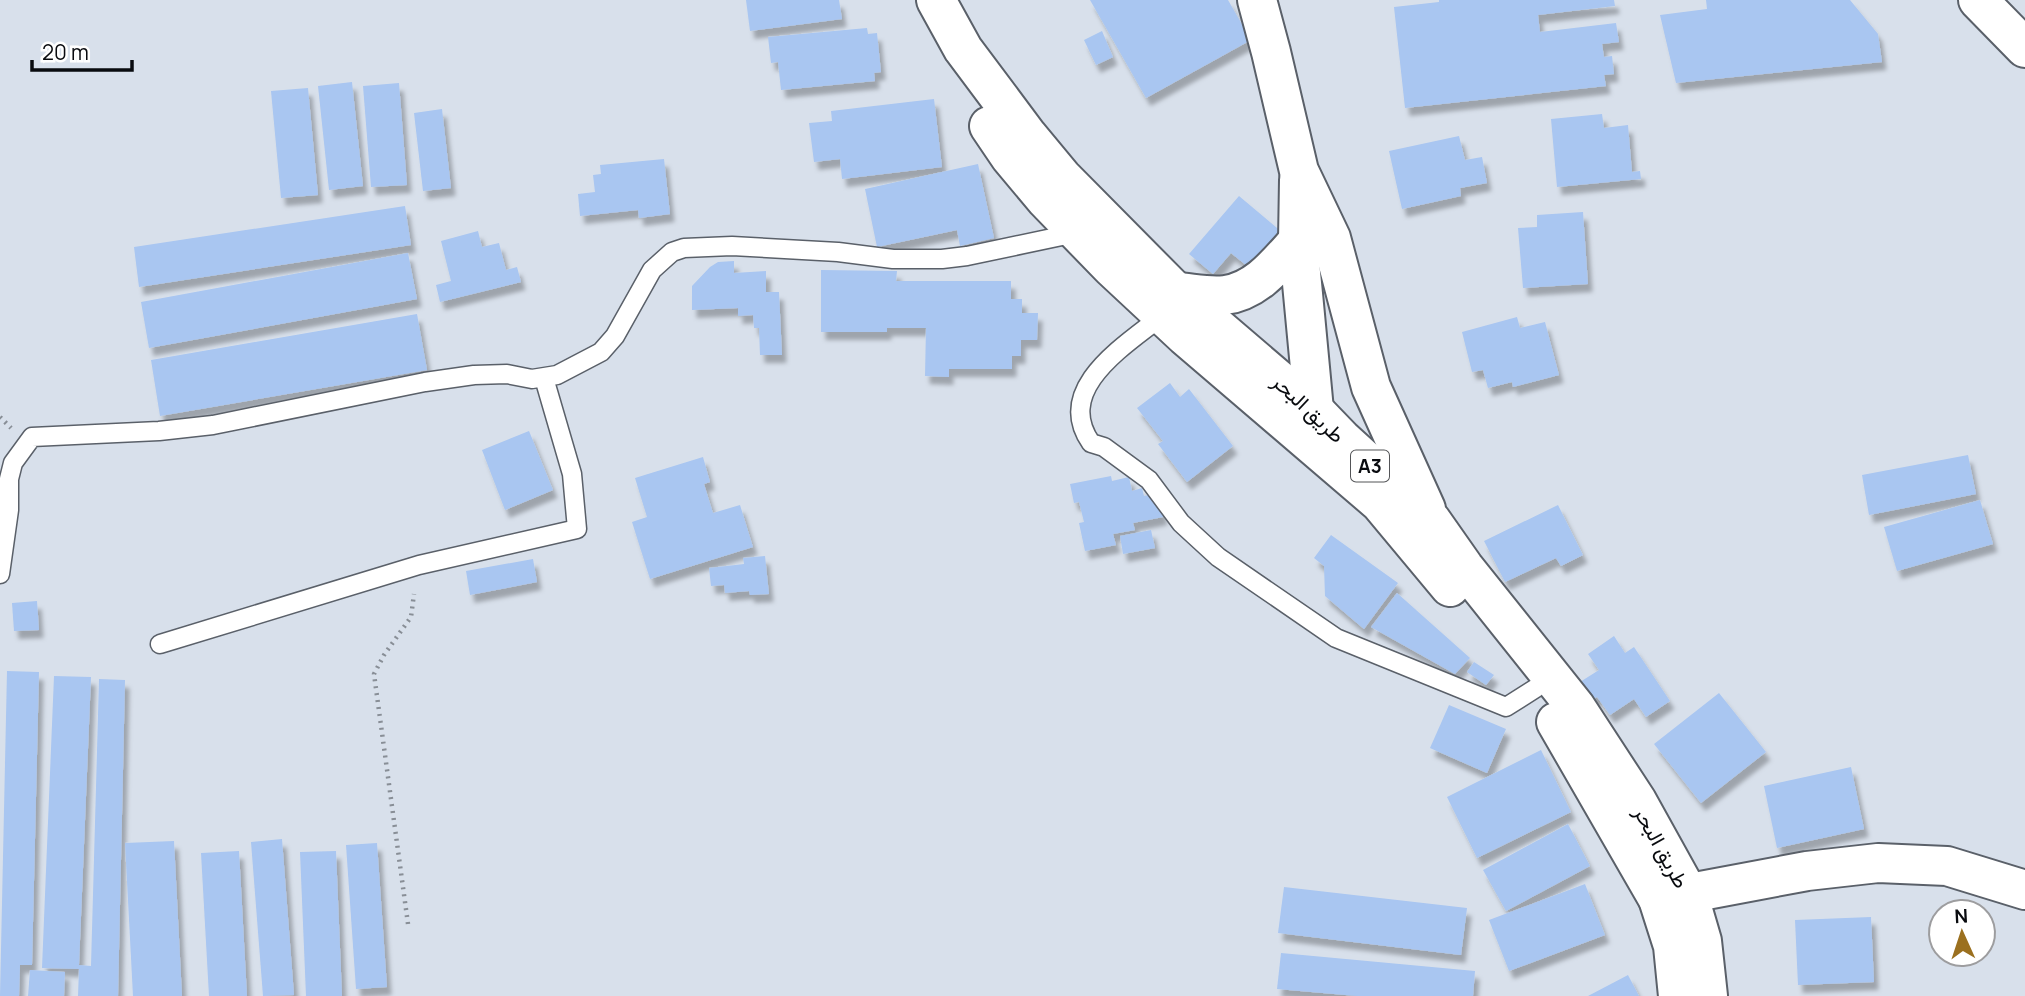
<svg xmlns="http://www.w3.org/2000/svg" width="2025" height="996" font-family="Manrope,Vazirmatn,sans-serif">
<style>
.building{fill:#a9c6f1;filter:url(#shadow)}
.lines{fill:none;stroke-linecap:round;stroke-linejoin:round}
.lane-casing{stroke:#5a6069;stroke-width:21}
.secondary-casing{stroke:#5a6069;stroke-width:42}
.highway-casing{stroke:#5a6069;stroke-width:42}
.path{stroke:#888e96;stroke-width:4.5;stroke-dasharray:2 5;stroke-linecap:butt}
.lane{stroke:#fff;stroke-width:18}
.secondary{stroke:#fff;stroke-width:38}
.highway{stroke:#fff;stroke-width:38}
.labels{text-anchor:middle;dominant-baseline:central;stroke-width:6;stroke-linejoin:round;paint-order:stroke}
.shield{fill:#fff;stroke:#535457;stroke-width:2}
.shield-label{font-size:19px;font-weight:bold;fill:#090b0f}
.street-label{font-size:21px;fill:#090b0f;stroke:#fff}
</style>
<defs>
<filter id="shadow"><feDropShadow dx="4.5" dy="8" stdDeviation="2" flood-color="#0004"/></filter>
</defs>
<rect width="100%" height="100%" fill="#d8e0eb"/>
<g class="building">
<path d="M746,0H839L842,19L750,31Z"/>
<path d="M1090,0H1228L1251,40L1146,98Z"/>
<path d="M1439,0H1614L1615,6L1538,15L1540,32L1616,23L1619,42L1602,44L1604,57L1612,56L1614,74L1604,75L1606,86L1405,108L1394,7L1439,2Z"/>
<path d="M1706,0H1850L1878,34L1882,62L1676,83L1660,15L1707,9Z"/>
<path d="M867,28L868,34L877,33L881,72L874,73L875,81L781,90L778,62L771,63L768,37Z"/>
<path d="M1102,31L1113,57L1096,65L1084,40Z"/>
<path d="M352,82L363,186L329,190L318,86Z"/>
<path d="M399,83L407,185L371,187L363,86Z"/>
<path d="M308,88L318,195L281,198L271,91Z"/>
<path d="M934,99L942,167L842,179L840,159L814,162L809,123L832,121L831,111Z"/>
<path d="M442,109L451,188L423,191L414,113Z"/>
<path d="M1602,114L1604,128L1628,125L1632,172L1640,171L1641,179L1557,187L1551,119Z"/>
<path d="M1459,136L1465,160L1482,157L1487,183L1460,188L1461,196L1402,209L1389,151Z"/>
<path d="M664,159L670,214L639,218L638,210L580,216L578,194L595,192L593,175L601,174L600,165Z"/>
<path d="M978,164L994,238L960,246L957,230L877,247L865,189Z"/>
<path d="M1239,196L1283,233L1252,270L1231,253L1213,274L1189,254Z"/>
<path d="M405,206L411,245L139,287L134,247Z"/>
<path d="M1583,212L1588,284L1523,288L1518,228L1537,227V215Z"/>
<path d="M478,231L482,247L499,243L506,270L517,267L521,282L440,302L436,285L451,281L441,241Z"/>
<path d="M408,253L417,299L149,348L141,302Z"/>
<path d="M734,261V273L766,271V292H779L782,355H760L759,328H754L753,315L738,316V308L692,310V286L710,267L718,262Z"/>
<path d="M821,270L897,271L896,281H1011V299H1022V313H1038L1037,340H1021V356H1012V369H949V377L925,376L926,328H887V332H821Z"/>
<path d="M417,314L427,370L160,416L151,360Z"/>
<path d="M1517,317L1520,328L1545,322L1559,375L1513,387L1512,382L1488,388L1483,370L1472,372L1462,332Z"/>
<path d="M1170,383L1180,397L1189,389L1233,446L1187,482L1158,444L1163,441L1137,408Z"/>
<path d="M529,431L553,490L505,510L482,450Z"/>
<path d="M1968,455L1976,494L1869,515L1862,475Z"/>
<path d="M703,457L710,482L704,484L713,513L740,505L753,547L650,579L632,522L647,517L635,478Z"/>
<path d="M1111,476L1112,481L1129,477L1132,491L1142,488L1144,496L1158,493L1163,517L1133,523L1135,530L1113,534L1116,545L1085,551L1079,523L1084,522L1079,502L1074,503L1070,484Z"/>
<path d="M1980,500L1993,544L1897,571L1884,527Z"/>
<path d="M1558,505L1583,555L1561,566L1556,558L1505,582L1484,541Z"/>
<path d="M1151,530L1155,548L1123,554L1120,536Z"/>
<path d="M1331,535L1398,583L1364,629L1325,596L1324,566L1314,558Z"/>
<path d="M765,556L769,594L750,595L749,591L725,593L724,585L711,586L709,568L744,564L743,558Z"/>
<path d="M533,559L537,582L470,595L466,571Z"/>
<path d="M1397,593L1470,658L1455,674L1371,627Z"/>
<path d="M37,601L39,630L14,631L12,603Z"/>
<path d="M1614,636L1625,653L1634,647L1670,701L1646,717L1634,699L1610,715L1597,697L1592,700L1580,682L1599,670L1588,654Z"/>
<path d="M1474,662L1494,675L1486,685L1467,672Z"/>
<path d="M7,671L39,672L32,965H20L19,996H0Z"/>
<path d="M54,676L91,677L79,965L91,966L99,679L125,680L118,996H78L79,969L42,968Z"/>
<path d="M1719,693L1766,752L1701,803L1654,744Z"/>
<path d="M1449,705L1506,729L1487,773L1430,748Z"/>
<path d="M1541,750L1571,812L1477,858L1447,797Z"/>
<path d="M1851,767L1864,829L1777,848L1764,786Z"/>
<path d="M1568,824L1590,866L1506,911L1483,870Z"/>
<path d="M282,839L294,995L263,996L251,842Z"/>
<path d="M174,841L182,996H133L125,843Z"/>
<path d="M377,843L387,987L356,989L346,845Z"/>
<path d="M239,851L247,996H209L201,853Z"/>
<path d="M336,851L342,996H306L300,852Z"/>
<path d="M1585,884L1605,935L1509,971L1489,920Z"/>
<path d="M1284,887L1467,908L1461,955L1278,933Z"/>
<path d="M1871,917L1874,982L1798,985L1795,920Z"/>
<path d="M1281,953L1475,971L1473,996H1357L1277,989Z"/>
<path d="M30,970L65,972L64,996H28Z"/>
<path d="M1628,975L1639,996H1588Z"/>
</g>
<g class="lines">
<g class="lane-casing">
<g id="lane">
<path d="M1163,315C1126,345 1053,388 1091,443L1104,447L1149,480L1181,523L1218,557L1336,638L1506,707L1536,688"/>
<path d="M0,574L9,510V479L13,463L32,437L159,431L213,425L425,382L474,375L507,374L532,379L557,375L601,352L615,336L652,270L672,252L684,248L732,246L838,252L893,259H942L967,256L1076,233"/>
<path d="M160,644L419,565L577,529L572,474L544,378"/>
</g>
</g>
<g class="secondary-casing">
<path id="secondary" d="M1658,899L1807,871L1878,863L1947,866L2025,890"/>
</g>
<g class="highway-casing">
<g id="highway">
<path d="M936,0L963,49L1028,136L1062,177L1176,292L1314,410L1342,439L1431,520L1464,567L1575,706L1637,801L1688,893L1702,941L1708,996"/>
<path d="M1257,0L1271,52L1299,171L1331,238L1371,387L1426,509"/>
<path d="M1978,0L2025,48"/>
<path d="M989,126L1010,157L1046,200L1111,267L1185,336L1380,503L1450,587"/>
<path d="M1299,180L1298,241L1314,410L1313,423"/>
<path d="M1176,292C1192,293 1209,297 1225,295C1257,291 1278,263 1298,241"/>
<path d="M1556,722L1658,899L1673,946L1678,996"/>
</g>
</g>
<g class="path">
<path d="M0,417L11,428"/>
<path d="M408,924L374,674L384,655L411,617L414,594"/>
</g>
<use href="#lane" class="lane"/>
<use href="#secondary" class="secondary"/>
<use href="#highway" class="highway"/>
</g>
<g class="labels">
<rect class="shield" x="1351" y="450.5" width="38" height="31" rx="5"/>
<g class="shield-label">
<text x="1370" y="466">A3</text>
</g>
<g class="street-label">
<text transform="translate(1309 408) rotate(43)">طريق البحر</text>
<text transform="translate(1662 847) rotate(61)">طريق البحر</text>
</g>
</g>
<g transform="translate(1962 933) rotate(357)"><circle r="33" fill="#ffffff" stroke="#9d9d9f" stroke-width="2"/>
<path d="M0-5L12 26L0 18L-12 26Z" fill="#9b701f"/>
<text y="-10" font-size="19" font-weight="bold" text-anchor="middle" fill="#090b0f">N</text>
</g>
<path d="M32 60v10h100v-10" fill="none" stroke="#090b0f" stroke-width="3.5"/>
<text x="42" y="60" font-size="21" fill="#090b0f" stroke="#ffffff" stroke-width="5" paint-order="stroke">20 m</text>
</svg>
